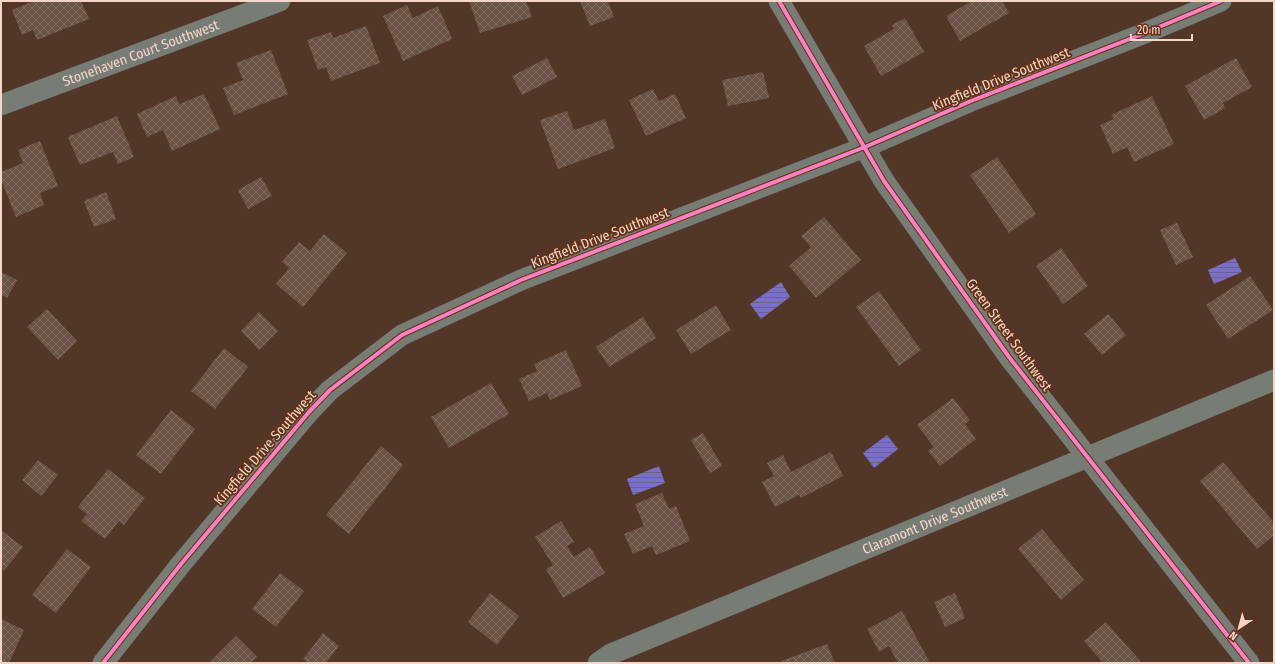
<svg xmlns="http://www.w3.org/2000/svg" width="1275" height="664" font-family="'Fira Sans Condensed',sans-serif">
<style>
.water{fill:url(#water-rules)}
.building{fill:url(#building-cross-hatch)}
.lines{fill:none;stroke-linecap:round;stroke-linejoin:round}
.minor{stroke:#777c75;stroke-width:21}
.cycleway-casing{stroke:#643117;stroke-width:6}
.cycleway{stroke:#ff80c0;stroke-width:4}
.labels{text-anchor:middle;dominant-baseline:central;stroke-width:3.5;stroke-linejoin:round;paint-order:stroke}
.street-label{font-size:14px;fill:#f6d6c8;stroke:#643117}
</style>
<defs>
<pattern id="water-rules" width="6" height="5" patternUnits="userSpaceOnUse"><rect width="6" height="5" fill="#7b70c7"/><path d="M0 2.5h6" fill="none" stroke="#6a5f96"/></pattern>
<pattern id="building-cross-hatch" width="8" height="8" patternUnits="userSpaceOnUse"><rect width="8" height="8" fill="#6a5346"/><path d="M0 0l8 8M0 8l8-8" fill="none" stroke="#806b5f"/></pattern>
</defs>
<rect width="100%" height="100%" fill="#523728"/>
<g class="water">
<path d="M1235,258L1242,272L1214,284L1208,270Z"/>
<path d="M781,282L790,297L761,319L750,304Z"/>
<path d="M887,435L898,449L874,468L863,453Z"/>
<path d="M659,466L665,483L633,495L627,479Z"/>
</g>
<g class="building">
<path d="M34,1H81L89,19L37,40L33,30L22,35L12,10Z"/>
<path d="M469,1H526L532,17L480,33Z"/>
<path d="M580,1H608L614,17L590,26Z"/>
<path d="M972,1H1002L1009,13L960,41L946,16Z"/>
<path d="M407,5L413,18L438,6L452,39L403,61L383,16Z"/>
<path d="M905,18L924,52L881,76L864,46L894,29L892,25Z"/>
<path d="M366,26L380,63L331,81L326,67L318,70L307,40L331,32L333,38Z"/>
<path d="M271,50L288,94L234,115L223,88L243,80L236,63Z"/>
<path d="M547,58L557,77L522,95L512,76Z"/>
<path d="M1236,58L1252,87L1223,103L1225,108L1204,120L1185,86Z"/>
<path d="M763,72L769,98L728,106L722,80Z"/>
<path d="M653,89L659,101L675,94L686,118L646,136L629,100Z"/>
<path d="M204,94L220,129L172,151L163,130L147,137L137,114L176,96L179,104Z"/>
<path d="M1152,96L1174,144L1134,162L1127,147L1113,154L1100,125L1114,119L1111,115Z"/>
<path d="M567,111L574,130L605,119L615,148L558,169L540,120Z"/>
<path d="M117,116L134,157L118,164L113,152L80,165L68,137Z"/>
<path d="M40,141L58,186L40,193L44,205L16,217L1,180V172L23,163L18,150Z"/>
<path d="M997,157L1036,214L1009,233L970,175Z"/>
<path d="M261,177L272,196L248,209L238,190Z"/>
<path d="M106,192L116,219L94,227L84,201Z"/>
<path d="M824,217L861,260L816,298L789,266L811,247L801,236Z"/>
<path d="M1177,223L1193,257L1176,265L1160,230Z"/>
<path d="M324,234L347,253L303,307L276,284L289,268L282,262L299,242L310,251Z"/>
<path d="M1061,248L1088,286L1063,304L1036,266Z"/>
<path d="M1,272L17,280L7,298L1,295Z"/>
<path d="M1250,276L1273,310L1228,339L1206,305Z"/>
<path d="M879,291L921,350L899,366L856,307Z"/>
<path d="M716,305L731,330L691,354L676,330Z"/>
<path d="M47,309L77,341L58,360L27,327Z"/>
<path d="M259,312L278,331L259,350L241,331Z"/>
<path d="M1108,314L1126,335L1102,355L1084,334Z"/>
<path d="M643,317L656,338L609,367L596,347Z"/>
<path d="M224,348L248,367L215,409L191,391Z"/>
<path d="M566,350L582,386L550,400L547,393L529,401L519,379L537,371L534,364Z"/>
<path d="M491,383L509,414L449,448L431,417Z"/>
<path d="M953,398L970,420L965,424L976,439L940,466L928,451L934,447L917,425Z"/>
<path d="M171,410L195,429L161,474L136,455Z"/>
<path d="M703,433L722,466L710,473L691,440Z"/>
<path d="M381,446L403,465L349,534L326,515Z"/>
<path d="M831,452L843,476L801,498L799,495L775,507L762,482L774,476L767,463L783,455L791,472Z"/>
<path d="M38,460L58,475L41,496L22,480Z"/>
<path d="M1223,462L1274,523V535L1257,549L1200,481Z"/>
<path d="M108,469L145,498L124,525L119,521L105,539L81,521L87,514L78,507Z"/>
<path d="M662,493L669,509L676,506L690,541L656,555L652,546L633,554L624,534L644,526L635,504Z"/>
<path d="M561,521L574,542L567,546L574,557L590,547L605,573L563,598L546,569L553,565L535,537Z"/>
<path d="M1042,529L1084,580L1061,600L1018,549Z"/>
<path d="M1,530L23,547L4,571L1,568Z"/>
<path d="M67,549L91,567L56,613L32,595Z"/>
<path d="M280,573L304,591L276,627L252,609Z"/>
<path d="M490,593L519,616L497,645L468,622Z"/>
<path d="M955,593L965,618L945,627L934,602Z"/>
<path d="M902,611L929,661L925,663H898L889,646L879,652L867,629Z"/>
<path d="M1,619L24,630L9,663H1Z"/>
<path d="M1106,622L1142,663H1103L1084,641Z"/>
<path d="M323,633L339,646L326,663H309L303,659Z"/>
<path d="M236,636L257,657L251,663H209Z"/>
<path d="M827,644L835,663H782L781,661Z"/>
</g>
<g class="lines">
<g class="minor">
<path d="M779,1L884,181L1009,357L1249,663"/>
<path id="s1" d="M1,105L280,1"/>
<path d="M103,663L181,564L309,412L330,390L402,335L521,280L865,147L971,101L1140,35L1221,1"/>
<path id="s2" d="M598,663L611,654L1274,380"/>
</g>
<g class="cycleway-casing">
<g id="cycleway">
<path d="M779,1L884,181L1009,357L1249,663"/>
<path d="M103,663L181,564L309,412L330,390L402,335L521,280L865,147L971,101L1140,35L1221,1"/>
</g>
</g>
<use href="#cycleway" class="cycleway"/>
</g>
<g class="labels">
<g class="street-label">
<text stroke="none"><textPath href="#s1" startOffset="149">Stonehaven Court Southwest</textPath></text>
<text transform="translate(1001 79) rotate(-22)">Kingfield Drive Southwest</text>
<text transform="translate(600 238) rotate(-21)">Kingfield Drive Southwest</text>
<text transform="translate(1009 335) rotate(54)">Green Street Southwest</text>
<text transform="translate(265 448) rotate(-49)">Kingfield Drive Southwest</text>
<text stroke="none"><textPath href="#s2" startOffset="366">Claramont Drive Southwest</textPath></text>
</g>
</g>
<rect width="1275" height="664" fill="none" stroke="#f6d6c8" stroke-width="4"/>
<g transform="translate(1239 628) rotate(216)" stroke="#643117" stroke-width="3" paint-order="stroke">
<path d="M0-3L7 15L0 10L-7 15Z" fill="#f6d6c8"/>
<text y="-6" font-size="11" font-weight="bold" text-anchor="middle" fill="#f6d6c8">N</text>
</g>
<path d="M1131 34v6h61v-6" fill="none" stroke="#f6d6c8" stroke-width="2"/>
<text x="1137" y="34" font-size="12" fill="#f6d6c8" stroke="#643117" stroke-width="3" paint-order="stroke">20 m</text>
</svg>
